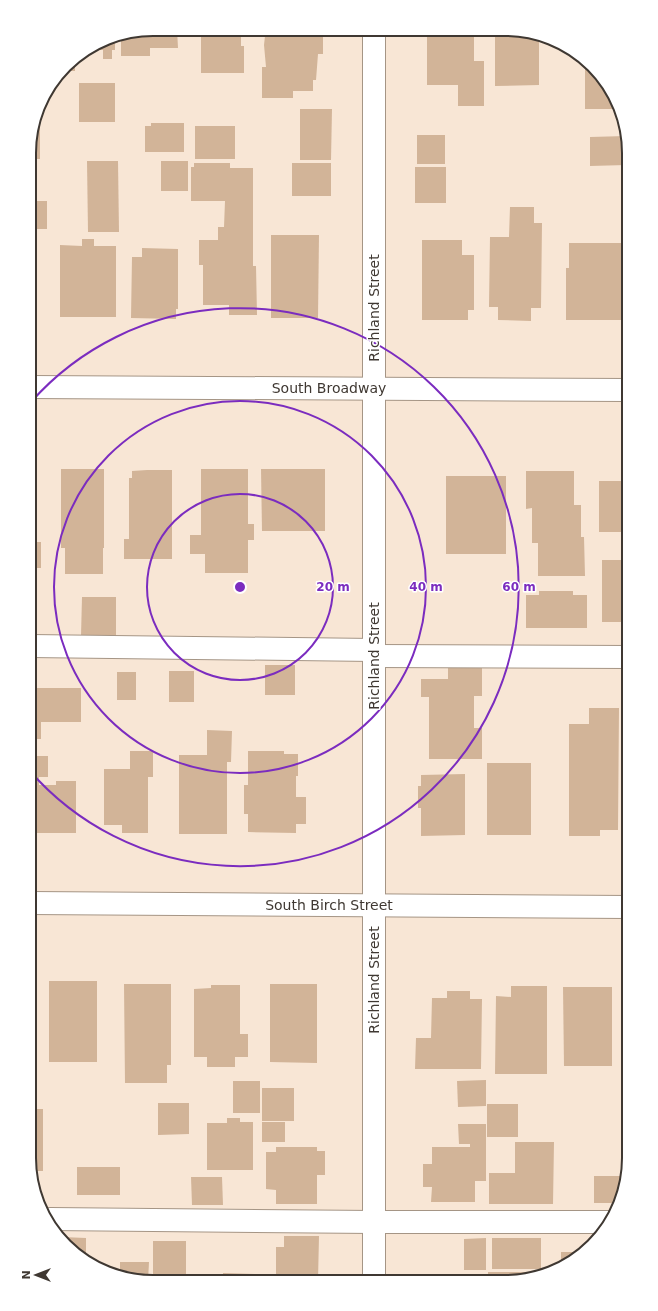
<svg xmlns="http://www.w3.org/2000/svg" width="658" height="1311" font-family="'DejaVu Sans',sans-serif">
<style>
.building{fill:#d2b498}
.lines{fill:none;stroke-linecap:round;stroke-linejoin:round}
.minor-casing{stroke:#a59585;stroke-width:24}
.minor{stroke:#fff;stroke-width:22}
.ring{fill:none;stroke:#7b2cbf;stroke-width:2}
.labels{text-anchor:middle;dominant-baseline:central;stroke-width:3;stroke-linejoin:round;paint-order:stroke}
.street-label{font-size:14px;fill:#3f3832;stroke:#fff}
.rim{fill:none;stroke:#3f3832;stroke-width:2}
.centre{fill:#7b2cbf;stroke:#fff;stroke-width:2}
.ring-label{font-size:12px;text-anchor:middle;font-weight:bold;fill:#7b2cbf;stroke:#fff;stroke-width:3;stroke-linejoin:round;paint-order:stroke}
</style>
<rect width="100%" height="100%" fill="#f8e6d5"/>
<g class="building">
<path d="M153,29H177L178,48H150V56H121V35Z"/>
<path d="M201,29L241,30V46H244V73H201Z"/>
<path d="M262,30H323V54H318L316,80H313V91H293V98H262V67H266L264,45L265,36H262Z"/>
<path d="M427,31H474V61H484V106H458V85H427Z"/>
<path d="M495,31H529L539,36V85L495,86Z"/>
<path d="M115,37V50H112V59H103V50H87L106,38Z"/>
<path d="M78,56V61H75V71H63L71,60Z"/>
<path d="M585,59L587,60L619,109H585Z"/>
<rect x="79" y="83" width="36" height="39"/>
<path d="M300,109H332L331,160H300Z"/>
<path d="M151,123H184V152H145V126H151Z"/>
<path d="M33,126H40V159H30V137Z"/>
<rect x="195" y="126" width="40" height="33"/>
<rect x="417" y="135" width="28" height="29"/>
<path d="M626,136V165L590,166V137Z"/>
<path d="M87,161H118L119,232H88Z"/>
<rect x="161" y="161" width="27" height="30"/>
<path d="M194,163H230V168H253V266H256L257,315H229V305H203V265H199V240H218V227H224L225,201H191V167H194Z"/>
<rect x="292" y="163" width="39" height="33"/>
<rect x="415" y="167" width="31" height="36"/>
<rect x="30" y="201" width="17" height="28"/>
<path d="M510,207H534V223H542L541,308H531V321L498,320V307H489L490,237H509Z"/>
<path d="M271,235H319L318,318H271Z"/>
<path d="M82,239H94V246H116V317H60V245L82,246Z"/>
<path d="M422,240H462V255H474V310H468V320H422Z"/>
<path d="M569,243H626L625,320H566V268H569Z"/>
<path d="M142,248L178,249V309H176V319L131,318L132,257H142Z"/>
<path d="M30,469H33L32,542H41V568H30Z"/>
<path d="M61,469H104V548H103V574H65V548H61Z"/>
<path d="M201,469H248V524H254V540H248V573H205V554H190V535H201Z"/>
<path d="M261,469H325V531H262Z"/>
<path d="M147,470H172V559H124V539H129V478H132V471Z"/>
<path d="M526,471H574V505H581V537H584L585,576H538V543H532V508L526,509Z"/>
<rect x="446" y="476" width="60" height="78"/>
<path d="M599,481H629V536H623V532H599Z"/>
<rect x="602" y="560" width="27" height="62"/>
<path d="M539,591H573V595H587V628H526V595H539Z"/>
<path d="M82,597H116V636H81Z"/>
<rect x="265" y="665" width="30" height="30"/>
<path d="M448,666H482V696H474V728H482V759H429V697H421V679H448Z"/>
<rect x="169" y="671" width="25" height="31"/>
<rect x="117" y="672" width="19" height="28"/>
<path d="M29,688H81V722H41V739H29Z"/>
<path d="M589,708H619L618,830H600V836H569V724H589Z"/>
<path d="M207,730L232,731L231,762H227V834H179V755H207Z"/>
<path d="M130,751H153V777H148V833H122V825H104V769H130Z"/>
<path d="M248,751H284V754H298V776H296V797H306V824H296V833L248,832V814H244V785H248Z"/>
<path d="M29,756H48V777H39V785H56V781H76V833H29Z"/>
<rect x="487" y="763" width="44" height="72"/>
<path d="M465,774V835L421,836V808H418V786H421V775Z"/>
<rect x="49" y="981" width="48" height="81"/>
<path d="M124,984H171V1065H167V1083H125Z"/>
<path d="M270,984H317V1063L270,1062Z"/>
<path d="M211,985H240V1034H248V1057H235V1067H207V1057H194V989L211,988Z"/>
<path d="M511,986H547V1074H495L496,996L511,997Z"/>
<path d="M563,987H612V1066H564Z"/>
<path d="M447,991H470V999H482L481,1069H415L416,1038H431L432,998H447Z"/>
<path d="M486,1080V1106L458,1107L457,1081Z"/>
<rect x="233" y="1081" width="27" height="32"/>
<rect x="262" y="1088" width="32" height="33"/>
<path d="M158,1103H189V1134L158,1135Z"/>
<rect x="487" y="1104" width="31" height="33"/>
<path d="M29,1109H43V1171H31L29,1158Z"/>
<path d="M227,1118H240V1122H253V1170H207V1123H227Z"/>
<rect x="262" y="1122" width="23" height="20"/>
<path d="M458,1124H486V1181H475V1202H431L432,1187H423V1164H432V1147H470V1144H459Z"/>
<path d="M515,1142H554L553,1204H489V1173H515Z"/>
<path d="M276,1147H317V1151H325V1175H317V1204H276V1190L266,1189V1152H276Z"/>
<rect x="77" y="1167" width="43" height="28"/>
<path d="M594,1176H622V1195L620,1203H594Z"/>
<path d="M191,1177H222L223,1205H192Z"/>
<path d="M284,1236H319L318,1281H276V1247H284Z"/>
<path d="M62,1237L86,1238V1260L71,1251Z"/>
<path d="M486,1238V1270H464V1239Z"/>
<rect x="492" y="1238" width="49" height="31"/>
<rect x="153" y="1241" width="33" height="40"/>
<path d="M561,1252H583L574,1261L561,1267Z"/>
<path d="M120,1262H149L148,1281H137L120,1276Z"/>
<path d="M488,1272H544V1276L505,1282H488Z"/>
<path d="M223,1273L255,1274V1281H223Z"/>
</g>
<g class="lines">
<g class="minor-casing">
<g id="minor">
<path d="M374,30V1282"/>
<path d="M30,387L629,390"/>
<path d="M30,646L374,650"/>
<path d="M374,656L629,657"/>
<path d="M29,903L629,907"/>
<path d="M50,1219L374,1222H610"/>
</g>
</g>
<use href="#minor" class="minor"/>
</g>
<g class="ring">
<circle cx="240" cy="587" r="93"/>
<circle cx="240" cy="587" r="186"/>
<path d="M31 402A279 279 0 1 1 29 770"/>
</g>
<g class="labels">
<g class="street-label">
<text transform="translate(374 308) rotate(-90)">Richland Street</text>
<text x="329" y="388">South Broadway</text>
<text transform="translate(374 656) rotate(-90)">Richland Street</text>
<text x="329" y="905">South Birch Street</text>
<text transform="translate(374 980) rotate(-90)">Richland Street</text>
</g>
</g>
<path d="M0 0H658V1311H0ZM153 36H505A117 117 0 0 1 622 153V1158A117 117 0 0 1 505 1275H153A117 117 0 0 1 36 1158V153A117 117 0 0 1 153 36Z" fill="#fff" fill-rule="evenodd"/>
<path class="rim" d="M153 36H505A117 117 0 0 1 622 153V1158A117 117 0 0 1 505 1275H153A117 117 0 0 1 36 1158V153A117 117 0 0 1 153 36Z"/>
<circle cx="240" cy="587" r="6" class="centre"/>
<g class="ring-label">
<text x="333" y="591">20 m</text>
<text x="426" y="591">40 m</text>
<text x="519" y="591">60 m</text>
</g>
<g transform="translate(36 1275) rotate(270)" stroke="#ffffff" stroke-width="3" paint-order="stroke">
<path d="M0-3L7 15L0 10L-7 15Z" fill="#3f3832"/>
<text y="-6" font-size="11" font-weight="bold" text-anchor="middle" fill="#3f3832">N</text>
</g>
</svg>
